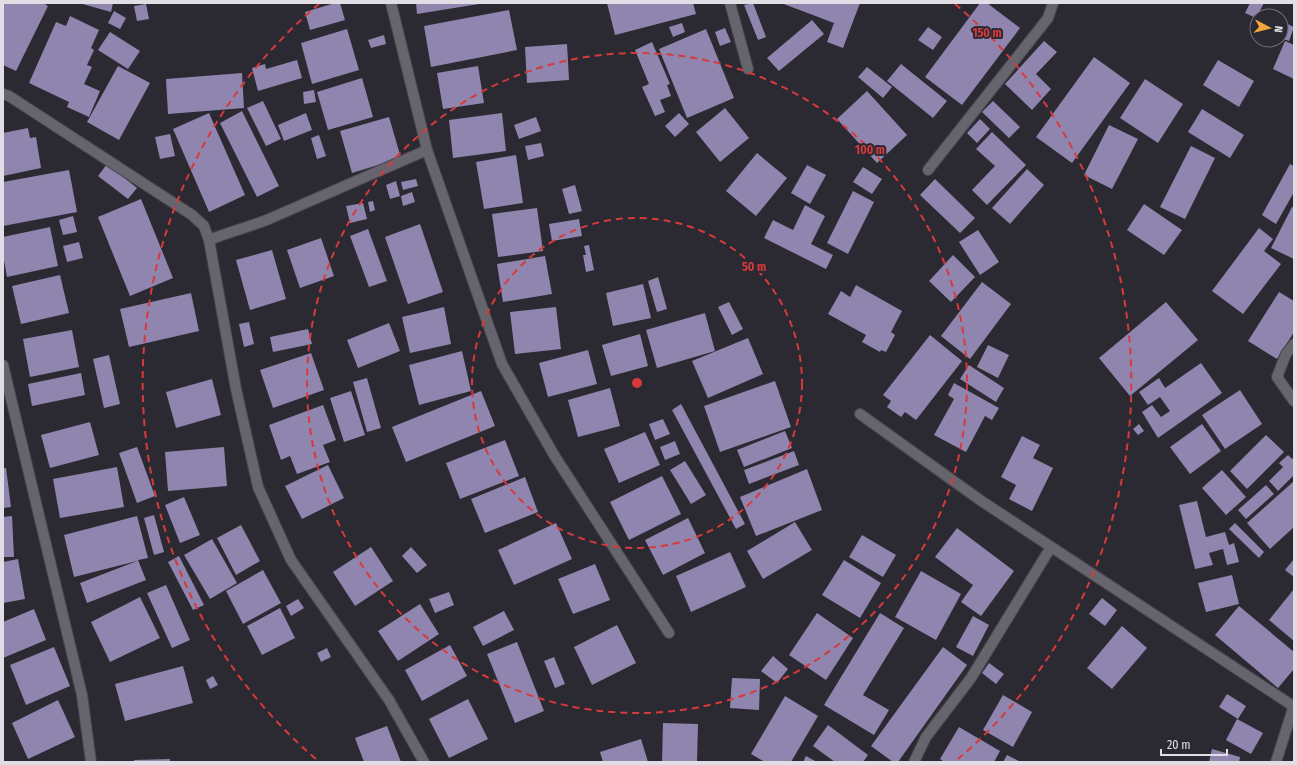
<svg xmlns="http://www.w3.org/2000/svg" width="1297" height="765" font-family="'Fira Sans Condensed',sans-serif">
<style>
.building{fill:#9085ae}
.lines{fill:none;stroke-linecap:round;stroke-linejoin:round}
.minor-casing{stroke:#49474e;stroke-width:12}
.minor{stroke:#66646d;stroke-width:10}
.ring{fill:none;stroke:#d73a3b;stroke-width:2;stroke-dasharray:7 5}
.centre{fill:#d73a3b;stroke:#2b2932;stroke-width:2}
.ring-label{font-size:12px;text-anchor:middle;font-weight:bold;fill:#d73a3b;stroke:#2b2932;stroke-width:4;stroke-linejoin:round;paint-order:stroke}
</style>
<rect width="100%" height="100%" fill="#2b2932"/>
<g class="building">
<path d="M5,3H43L48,6L16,71L3,65V7Z"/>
<path d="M79,3H113L111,12Z"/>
<path d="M335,3H340L345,20L310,30L305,12Z"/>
<path d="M416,3H479V4L417,14Z"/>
<path d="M607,3H693L696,14L615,35Z"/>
<path d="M753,3L766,37L758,40L744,5Z"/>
<path d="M781,3H860L843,48L827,42L834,23Z"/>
<path d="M980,3H987L1020,28L962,105L925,77Z"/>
<path d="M1250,3H1264L1256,18L1245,13Z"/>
<path d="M146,4L149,19L137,21L134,6Z"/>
<path d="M509,10L517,50L431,67L424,26Z"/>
<path d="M114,11L126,18L120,29L108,23Z"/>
<path d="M70,16L99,30L91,48L94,50L87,65L92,67L84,84L100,91L89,117L67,107L69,102L29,83L56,22L66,26Z"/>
<path d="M812,20L824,34L779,71L767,58Z"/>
<path d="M1281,21L1294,27L1289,41L1281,38Z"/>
<path d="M682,23L685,32L673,37L669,27Z"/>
<path d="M928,27L942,37L933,50L918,40Z"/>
<path d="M725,28L731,42L720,46L715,32Z"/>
<path d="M347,29L359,70L312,84L301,43Z"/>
<path d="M706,29L734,98L687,118L659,49Z"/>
<path d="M110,32L140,51L128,69L98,50Z"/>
<path d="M384,35L386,44L371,48L368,40Z"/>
<path d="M1044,41L1057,52L1036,74L1051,89L1032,110L1005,84Z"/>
<path d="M1285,41L1294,45V79L1273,69Z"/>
<path d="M652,42L670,84L667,85L671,96L660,100L665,112L655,116L642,87L649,84L635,50Z"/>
<path d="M567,44L569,80L527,83L525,47Z"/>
<path d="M1094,57L1130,83L1072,163L1036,137Z"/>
<path d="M297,60L302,78L258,91L252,68L265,64L266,69Z"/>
<path d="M1218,60L1254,81L1239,107L1203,85Z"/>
<path d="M901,64L947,101L933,118L887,81Z"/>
<path d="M118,66L150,83L119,140L87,122Z"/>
<path d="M478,66L484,103L443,109L437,73Z"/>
<path d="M867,67L892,87L883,98L858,77Z"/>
<path d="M242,73L244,108L168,114L166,79Z"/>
<path d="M362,78L373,117L328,130L317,92Z"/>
<path d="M1145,79L1183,104L1158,143L1120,118Z"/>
<path d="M314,90L316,102L304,104L303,92Z"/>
<path d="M867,91L907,135L877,163L837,119Z"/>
<path d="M263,101L281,139L266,146L247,108Z"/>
<path d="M993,101L1020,127L1009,138L982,112Z"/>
<path d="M725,108L749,138L720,162L696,132Z"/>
<path d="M1202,109L1244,135L1230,158L1188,132Z"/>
<path d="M242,111L279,186L257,197L220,123Z"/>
<path d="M209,113L245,195L209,212L173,129Z"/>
<path d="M306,113L312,130L284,141L278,125Z"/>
<path d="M502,113L506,151L453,158L449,120Z"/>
<path d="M679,113L689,124L675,137L665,126Z"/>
<path d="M389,117L401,158L352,173L340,131Z"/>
<path d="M536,117L541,131L519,139L514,125Z"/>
<path d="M980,119L990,129L977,143L967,133Z"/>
<path d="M1109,125L1138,139L1112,189L1084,175Z"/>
<path d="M28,128L30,138L36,137L41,168L3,176V133Z"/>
<path d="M992,132L1026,165L987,205L972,190L995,166L976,149Z"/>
<path d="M170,134L175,156L160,159L155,137Z"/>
<path d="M319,135L326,156L317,159L311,138Z"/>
<path d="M541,143L544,156L528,160L525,146Z"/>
<path d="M1191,146L1215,158L1185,219L1160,207Z"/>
<path d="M757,153L787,178L756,216L726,191Z"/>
<path d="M516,155L523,203L484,209L476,162Z"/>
<path d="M107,164L137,188L128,199L98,176Z"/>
<path d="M1290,164L1294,166V192L1276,224L1262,215Z"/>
<path d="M807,165L826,175L810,204L791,193Z"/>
<path d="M863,167L882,179L872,194L853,182Z"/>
<path d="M1027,169L1044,185L1010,224L992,208Z"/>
<path d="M69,170L77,212L3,226V182Z"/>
<path d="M416,179L418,186L403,190L401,182Z"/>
<path d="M935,179L975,218L960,233L920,195Z"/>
<path d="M396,181L400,196L390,199L386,185Z"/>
<path d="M575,185L582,211L569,214L562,189Z"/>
<path d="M853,191L874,202L848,254L827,243Z"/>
<path d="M412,192L415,202L403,206L401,196Z"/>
<path d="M141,199L173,278L130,296L98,217Z"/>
<path d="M373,201L375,210L370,212L368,202Z"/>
<path d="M363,203L367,219L350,223L346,206Z"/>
<path d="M1144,204L1182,230L1164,255L1127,230Z"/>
<path d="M805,205L825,216L811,244L833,255L826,269L764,238L773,220L793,230Z"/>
<path d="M1292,207L1294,208V259L1271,248Z"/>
<path d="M537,208L543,251L498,257L492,214Z"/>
<path d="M73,216L77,232L63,235L59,220Z"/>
<path d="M579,219L582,236L552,241L549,224Z"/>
<path d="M420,224L443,292L408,304L385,237Z"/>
<path d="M50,227L58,266L7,277L3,255V237Z"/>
<path d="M1259,228L1273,239L1264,251L1281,264L1243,314L1212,291Z"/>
<path d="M368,229L387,281L369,287L350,236Z"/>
<path d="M978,230L999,262L980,275L959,242Z"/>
<path d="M321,238L334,276L300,288L287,250Z"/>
<path d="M79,242L83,258L67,262L63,246Z"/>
<path d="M589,245L594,270L586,272L583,255H586L584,246Z"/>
<path d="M272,250L286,299L250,310L236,260Z"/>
<path d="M953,255L975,277L951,302L929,281Z"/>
<path d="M545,256L552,294L503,302L497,264Z"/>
<path d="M60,275L69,313L21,324L12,286Z"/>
<path d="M658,277L667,309L657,312L648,281Z"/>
<path d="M982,282L1011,304L970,359L941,336Z"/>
<path d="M643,284L651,318L613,326L606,293Z"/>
<path d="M856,285L902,311L891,332L895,335L886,352L881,350L880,352L862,342L866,335L828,314L841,291L850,297Z"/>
<path d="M1279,292L1294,301V332L1277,359L1248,341Z"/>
<path d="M191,293L199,331L129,347L120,309Z"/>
<path d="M729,302L743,329L732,335L718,307Z"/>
<path d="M1166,302L1198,340L1130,396L1099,358Z"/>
<path d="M444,307L451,344L410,353L402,317Z"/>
<path d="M556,307L561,349L515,354L510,312Z"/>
<path d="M705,313L715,351L657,368L646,330Z"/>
<path d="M249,322L254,344L244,347L239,324Z"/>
<path d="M389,323L400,351L358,368L347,340Z"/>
<path d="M308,329L312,344L273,352L270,337Z"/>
<path d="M72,330L79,367L30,377L23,339Z"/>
<path d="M640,334L648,366L611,376L602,345Z"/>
<path d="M930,335L962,361L916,420L905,412L901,417L887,407L891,401L883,395Z"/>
<path d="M748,338L763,374L708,398L692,361Z"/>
<path d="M988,345L1009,355L998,378L977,367Z"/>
<path d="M588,350L597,384L548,397L539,363Z"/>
<path d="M462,351L471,391L419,405L409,365Z"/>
<path d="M311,353L324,390L273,408L260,370Z"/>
<path d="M109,355L120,404L104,408L93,359Z"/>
<path d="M1201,363L1222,393L1158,438L1142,412L1152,405L1161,417L1170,411L1160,397L1148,405L1139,392L1159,378L1165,388Z"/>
<path d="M969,365L1004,388L996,402L960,379Z"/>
<path d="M81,373L85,395L32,406L28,384Z"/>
<path d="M367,378L381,428L367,432L353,382Z"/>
<path d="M212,379L221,415L176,428L166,392Z"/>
<path d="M775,381L791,427L720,452L704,406Z"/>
<path d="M954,383L999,408L992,420L985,416L966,452L934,435L954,399L948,395Z"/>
<path d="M610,388L620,426L578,437L568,400Z"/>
<path d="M1240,390L1262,424L1225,449L1202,415Z"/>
<path d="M351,391L365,435L344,442L330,398Z"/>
<path d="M481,391L495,426L406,462L392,427Z"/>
<path d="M681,404L745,524L736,529L672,410Z"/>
<path d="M323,405L336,440L323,445L330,462L297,474L290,456L281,460L269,425Z"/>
<path d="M663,419L670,434L655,440L649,424Z"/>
<path d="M90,422L99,455L50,468L41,435Z"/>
<path d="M1139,424L1144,431L1138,435L1133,429Z"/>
<path d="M1202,424L1221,451L1190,474L1170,447Z"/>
<path d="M785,431L792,448L744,467L737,450Z"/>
<path d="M645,432L660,465L619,483L604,449Z"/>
<path d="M1266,435L1284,452L1247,489L1230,471Z"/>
<path d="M1022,436L1040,445L1033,458L1053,468L1032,511L1009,499L1016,485L1001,477Z"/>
<path d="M505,440L519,476L460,499L446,463Z"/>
<path d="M675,441L680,454L665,460L660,447Z"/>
<path d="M137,447L155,496L137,503L119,453Z"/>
<path d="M224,447L227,486L168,491L165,452Z"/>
<path d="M794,451L799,465L749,484L744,470Z"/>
<path d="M1288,455L1292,459L1294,457V475L1278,491L1269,481L1283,467L1279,463Z"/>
<path d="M685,461L706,495L691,504L670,470Z"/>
<path d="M328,465L344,498L302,519L285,486Z"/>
<path d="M117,467L124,507L60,518L53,479Z"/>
<path d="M3,468H6L11,507L3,508Z"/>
<path d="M807,469L822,510L756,536L740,497Z"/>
<path d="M1222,470L1246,497L1226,515L1202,488Z"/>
<path d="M662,476L681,514L629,540L610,502Z"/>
<path d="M525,477L538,512L485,533L471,499Z"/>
<path d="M1294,481V527L1270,549L1247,523Z"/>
<path d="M1266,485L1274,494L1246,519L1238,510Z"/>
<path d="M184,497L200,535L180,543L165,505Z"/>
<path d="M1197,501L1206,537L1225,532L1229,545L1234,543L1239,562L1227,565L1223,549L1209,553L1213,565L1195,569L1179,505Z"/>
<path d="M154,515L164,552L154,555L144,518Z"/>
<path d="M12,516L14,557H3V517Z"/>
<path d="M137,516L148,558L138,560L146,580L87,603L80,583L137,561L74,577L64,535Z"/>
<path d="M688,518L705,553L663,575L645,540Z"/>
<path d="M795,522L812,550L763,579L747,551Z"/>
<path d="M556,523L572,559L514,585L498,550Z"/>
<path d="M1235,523L1264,552L1259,558L1229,529Z"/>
<path d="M241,525L260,561L236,575L217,538Z"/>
<path d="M957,528L1014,571L981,616L961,602L973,585L935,557Z"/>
<path d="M862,535L896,555L883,577L849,557Z"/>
<path d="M212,539L237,583L210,599L184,555Z"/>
<path d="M371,547L393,581L355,606L333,572Z"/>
<path d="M411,547L427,565L417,573L402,556Z"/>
<path d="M730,552L746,587L691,612L676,576Z"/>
<path d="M179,556L204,605L193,610L168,562Z"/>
<path d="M18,559L25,599L3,603V562Z"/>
<path d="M1294,559V577L1285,570Z"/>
<path d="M844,560L881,583L860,618L822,595Z"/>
<path d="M595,564L610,600L573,614L558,579Z"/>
<path d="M263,570L281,603L243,624L226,591Z"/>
<path d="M921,571L961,594L936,640L895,617Z"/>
<path d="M1232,575L1239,604L1206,612L1198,583Z"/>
<path d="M166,585L190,640L172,648L147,593Z"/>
<path d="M1294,589V641L1269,620Z"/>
<path d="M449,592L454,605L435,613L429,599Z"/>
<path d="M140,597L160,638L110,662L91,622Z"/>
<path d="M1102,598L1117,610L1105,626L1089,614Z"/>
<path d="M298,599L304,608L291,616L286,606Z"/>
<path d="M420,604L439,634L398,661L378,631Z"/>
<path d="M1239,606L1294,652V669L1278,688L1215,635Z"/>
<path d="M280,608L295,638L262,655L247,626Z"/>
<path d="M34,609L46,640L3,658V622Z"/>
<path d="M504,611L514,630L483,646L473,627Z"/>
<path d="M817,613L853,638L826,680L789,655Z"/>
<path d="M880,613L904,628L863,695L889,710L874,735L824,705Z"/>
<path d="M973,616L989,625L973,656L956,647Z"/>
<path d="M617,625L636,663L592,685L574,647Z"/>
<path d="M1122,626L1147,648L1112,689L1087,668Z"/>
<path d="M517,642L544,711L515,723L487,654Z"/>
<path d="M450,645L467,676L422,701L405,670Z"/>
<path d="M54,647L70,686L26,705L10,665Z"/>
<path d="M943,647L967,665L898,762H893L871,746Z"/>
<path d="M327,648L331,657L321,662L317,653Z"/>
<path d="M773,656L788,669L777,683L761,671Z"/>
<path d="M554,657L565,684L555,688L544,661Z"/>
<path d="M989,663L1004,674L996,684L982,673Z"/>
<path d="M183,666L193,703L125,721L115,684Z"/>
<path d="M213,676L218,685L210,689L206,680Z"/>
<path d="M732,678L760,679L759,710L730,708Z"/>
<path d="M1227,694L1246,706L1238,719L1219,707Z"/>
<path d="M1003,695L1032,712L1013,747L983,730Z"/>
<path d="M785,696L818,716L791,762H765L751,754Z"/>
<path d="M468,699L488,739L449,758L429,719Z"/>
<path d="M58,700L75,737L28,759L12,723Z"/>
<path d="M1237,719L1263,733L1251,754L1226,740Z"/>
<path d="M663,723L698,724L697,762H662Z"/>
<path d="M828,725L868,755L863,762H835L813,746Z"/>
<path d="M387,726L401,762H364L355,738Z"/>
<path d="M959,727L1000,751L994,762H944L940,759Z"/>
<path d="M641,739L648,762H603L600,752Z"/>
<path d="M1212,749L1240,757L1239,762H1209Z"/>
<path d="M1007,755L1021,762H1003Z"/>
<path d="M806,756L817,762H803Z"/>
<path d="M170,759V762H134V760Z"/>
</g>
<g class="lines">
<g class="minor-casing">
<g id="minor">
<path d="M391,3L427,150L502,364L554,455L669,633"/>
<path d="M730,3L748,69"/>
<path d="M3,94L9,96L192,215L204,226L209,240C229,232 249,227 269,219L427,150"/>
<path d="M928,170L1048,18L1053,3"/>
<path d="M209,240L236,389L258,487L291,560L389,700L424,762"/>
<path d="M1294,344L1286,354L1277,377L1294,401"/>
<path d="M3,365L82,695L91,762"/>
<path d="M860,414L980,500L1293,706"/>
<path d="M914,762L926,737L971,678L1051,547"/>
<path d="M1276,762L1294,705"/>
</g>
</g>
<use href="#minor" class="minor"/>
</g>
<g class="ring">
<circle cx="637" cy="383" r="165"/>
<circle cx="637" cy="383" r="330"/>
<path d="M316 759A495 495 0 0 1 319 4M955 4A495 495 0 0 1 958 759"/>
</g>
<circle cx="637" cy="383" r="6" class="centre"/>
<g class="ring-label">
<text x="987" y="37">150 m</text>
<text x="870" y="154">100 m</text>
<text x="754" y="271">50 m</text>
</g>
<rect width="1297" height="765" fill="none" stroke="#e0dee4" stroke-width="8"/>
<g transform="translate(1269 28) rotate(97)"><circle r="19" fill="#2b2932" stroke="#737179"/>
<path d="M0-3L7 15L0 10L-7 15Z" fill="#f0a63e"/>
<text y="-6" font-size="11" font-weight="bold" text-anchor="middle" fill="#e0dee4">N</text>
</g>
<path d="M1161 749v6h66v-6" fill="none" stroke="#e0dee4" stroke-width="2"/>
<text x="1167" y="749" font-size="12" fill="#e0dee4" stroke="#2b2932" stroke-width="3" paint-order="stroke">20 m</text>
</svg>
